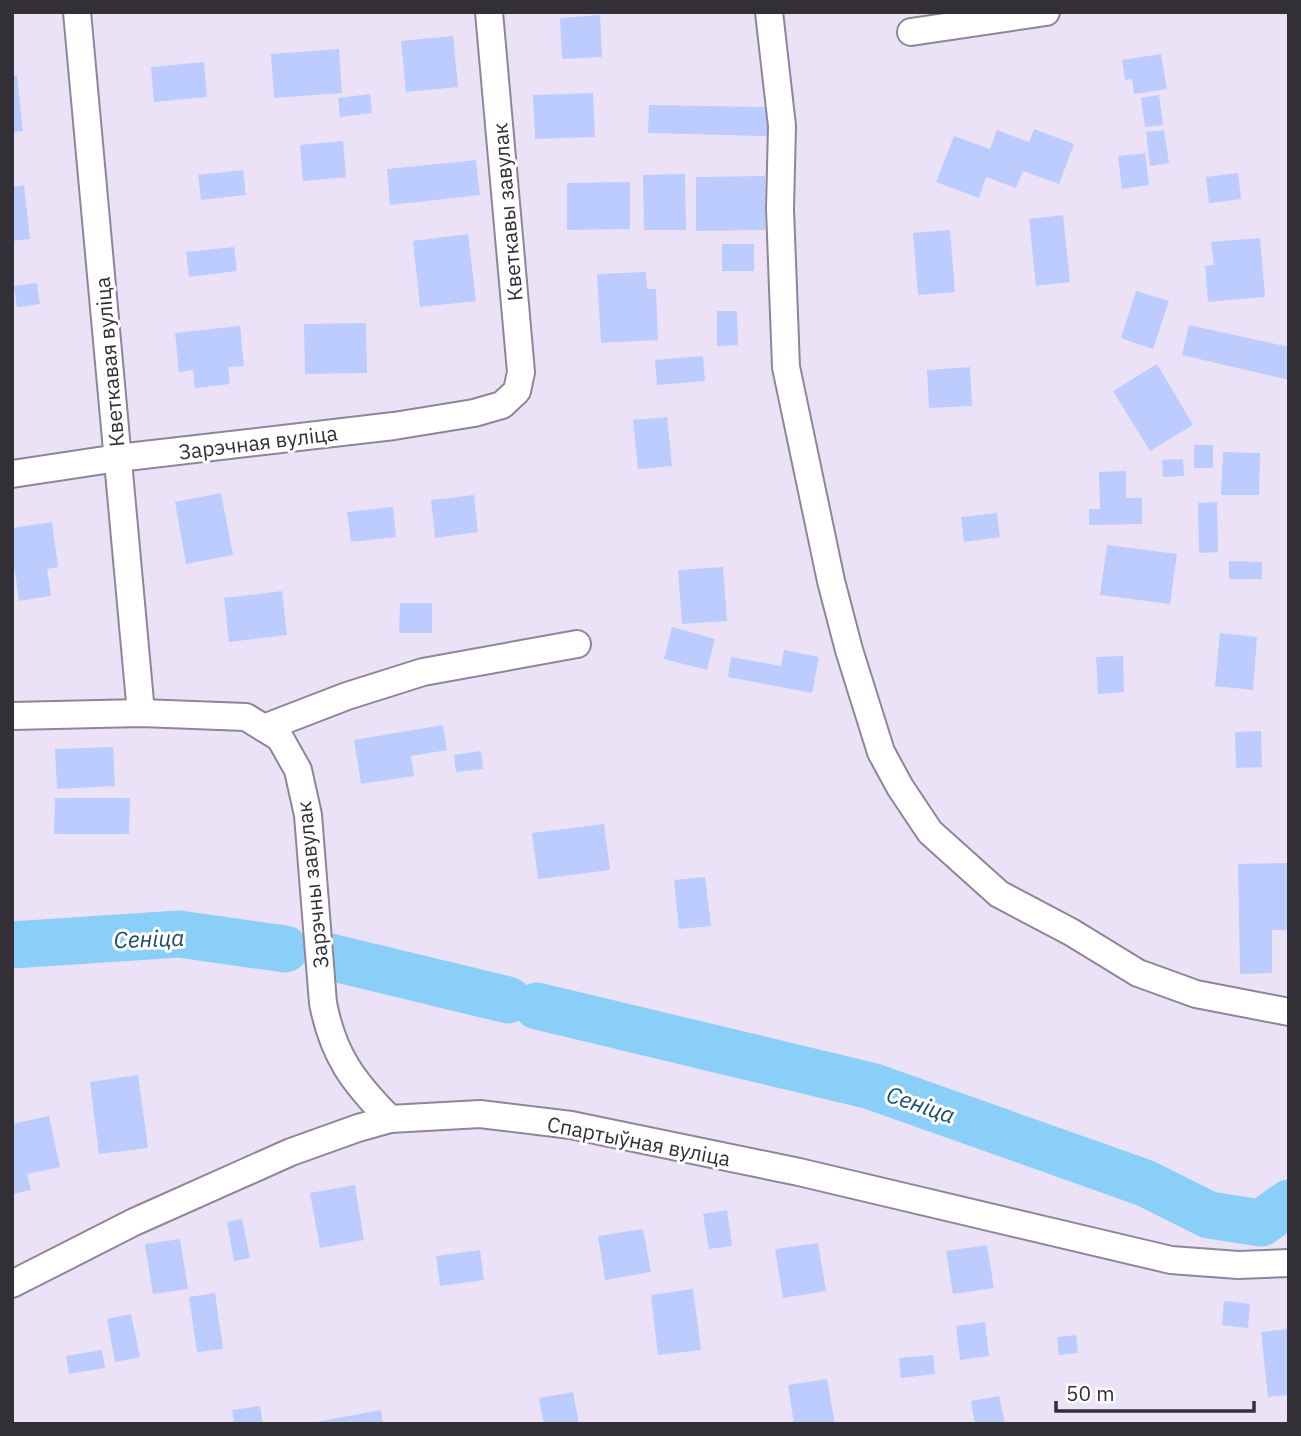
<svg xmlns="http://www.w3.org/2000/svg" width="1301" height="1436" font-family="'IBM Plex Sans',sans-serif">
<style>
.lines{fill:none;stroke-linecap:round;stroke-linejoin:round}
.river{stroke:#8acff7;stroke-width:47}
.building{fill:#bcccfe}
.minor-casing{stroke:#8e8599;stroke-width:30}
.minor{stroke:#fff;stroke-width:26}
.labels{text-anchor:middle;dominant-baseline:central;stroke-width:6;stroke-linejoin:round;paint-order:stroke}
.street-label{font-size:21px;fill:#322f37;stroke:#fff}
.water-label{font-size:23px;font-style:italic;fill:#194e6a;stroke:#fff}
</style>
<rect width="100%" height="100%" fill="#ebe2f8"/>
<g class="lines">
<g class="river">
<path d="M12,945L179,934L285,949"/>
<path d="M330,957L508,1000"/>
<path d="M537,1006L871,1086L1145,1183L1209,1215L1261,1223L1289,1203"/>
</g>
</g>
<g class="building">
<path d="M600,15L602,57L562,59L560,18Z"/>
<path d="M453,36L458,87L406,92L401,41Z"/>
<path d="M339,49L342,93L274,98L271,54Z"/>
<path d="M1161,54L1167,89L1134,94L1132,79L1125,80L1122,60Z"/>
<path d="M204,62L207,97L154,102L151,67Z"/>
<path d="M12,76H17L23,131L12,132Z"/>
<path d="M593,93L595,137L535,139L533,95Z"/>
<path d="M370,94L372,113L340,117L338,98Z"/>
<path d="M1159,95L1163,125L1145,127L1141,98Z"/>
<path d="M649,105L768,107L767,136L648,133Z"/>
<path d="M1034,129L1074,144L1059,184L1023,171L1016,188L986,177L979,198L936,182L954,136L990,149L997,130L1029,142Z"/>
<path d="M1164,130L1169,163L1150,166L1146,132Z"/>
<path d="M343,141L346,177L303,181L300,145Z"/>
<path d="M1145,153L1149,185L1122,189L1118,156Z"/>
<path d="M476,160L480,195L390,205L387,169Z"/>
<path d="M243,170L246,195L201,200L198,175Z"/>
<path d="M1238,173L1241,199L1209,203L1206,177Z"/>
<path d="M685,174L686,230H644L643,175Z"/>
<path d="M765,176V230L696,231V177Z"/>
<path d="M630,182V229L567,230V183Z"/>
<path d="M24,185L30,239L12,241V187Z"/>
<path d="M1063,215L1070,282L1036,286L1029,219Z"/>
<path d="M950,230L955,292L918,295L913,233Z"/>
<path d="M468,234L476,301L420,307L413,241Z"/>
<path d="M1260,238L1265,297L1208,302L1205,266L1214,265L1211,242Z"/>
<rect x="722" y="244" width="32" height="27"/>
<path d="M234,247L237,271L189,277L186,252Z"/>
<path d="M646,272L647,289H656L658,340L601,343L597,274Z"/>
<path d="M37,283L40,304L17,307L14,286Z"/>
<path d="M1136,291L1169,301L1153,349L1121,338Z"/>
<path d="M717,311H737L738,345L717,346Z"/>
<path d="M366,323L367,373L305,374L304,324Z"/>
<path d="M1189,325L1289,347V380L1182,355Z"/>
<path d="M240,326L244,366L228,367L230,384L195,388L193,370L179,372L175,333Z"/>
<path d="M703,356L705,381L657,385L655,360Z"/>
<path d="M1157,364L1193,425L1150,451L1113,391Z"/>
<path d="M970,367L972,406L929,408L927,370Z"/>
<path d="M667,417L672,466L638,469L633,420Z"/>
<rect x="1194" y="445" width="19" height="23"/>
<path d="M1223,452L1260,453L1259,495H1221Z"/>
<path d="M1183,459L1184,476L1163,477L1162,460Z"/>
<path d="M1126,471V498H1142V524L1089,525V509H1100L1099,472Z"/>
<path d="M221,493L233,555L186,564L175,502Z"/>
<path d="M474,495L478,532L435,538L431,500Z"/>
<path d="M1217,502L1218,552L1199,553L1198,503Z"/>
<path d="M393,507L396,537L351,542L347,512Z"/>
<path d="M997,513L1000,537L964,542L961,517Z"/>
<path d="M52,522L58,567L47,569L51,596L19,601L12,549V528Z"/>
<path d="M1107,545L1177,554L1170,604L1100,595Z"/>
<path d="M1229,561L1262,562V579H1229Z"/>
<path d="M723,567L727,621L682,624L678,570Z"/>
<path d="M282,591L287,635L229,642L224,598Z"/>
<path d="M400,603H432V633H399Z"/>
<path d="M672,627L715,639L707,670L664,659Z"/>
<path d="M1220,633L1257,637L1253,690L1215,686Z"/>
<path d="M784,650L819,657L812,693L728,677L731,657L781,666Z"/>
<path d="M1123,656L1124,692L1098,694L1096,657Z"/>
<path d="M443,725L447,750L411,756L414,776L361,784L354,740Z"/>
<path d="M1261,731L1262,767L1236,768L1235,732Z"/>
<path d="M113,747L115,786L57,789L55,749Z"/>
<path d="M481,751L483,769L456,772L454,755Z"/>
<path d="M55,798H130L129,834H54Z"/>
<path d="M604,824L610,870L538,879L532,833Z"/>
<path d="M1289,863V930H1272V973L1240,974L1238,864Z"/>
<path d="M705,877L711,926L679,929L674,880Z"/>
<path d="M138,1075L148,1148L99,1154L90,1082Z"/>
<path d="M49,1116L60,1167L27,1174L31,1190L12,1194V1124Z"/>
<path d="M355,1185L364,1240L320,1248L310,1193Z"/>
<path d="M727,1210L732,1246L709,1249L703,1214Z"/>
<path d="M242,1219L250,1258L234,1261L227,1222Z"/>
<path d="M643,1229L651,1272L605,1280L598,1236Z"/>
<path d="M180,1239L188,1289L153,1294L145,1244Z"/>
<path d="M818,1243L826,1291L783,1298L775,1249Z"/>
<path d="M987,1245L994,1288L953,1294L946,1251Z"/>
<path d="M480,1250L484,1280L440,1286L436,1256Z"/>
<path d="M693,1289L701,1350L658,1355L651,1295Z"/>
<path d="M215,1293L223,1349L197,1352L189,1297Z"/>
<path d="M1224,1301L1250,1304L1248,1328L1222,1325Z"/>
<path d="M131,1314L140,1357L115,1362L107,1319Z"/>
<path d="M985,1322L989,1356L960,1360L956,1326Z"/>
<path d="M1289,1329V1395L1268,1397L1261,1332Z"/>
<path d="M1076,1335L1078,1353L1059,1355L1057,1337Z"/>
<path d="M102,1350L105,1368L69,1374L66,1356Z"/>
<path d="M933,1355L935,1374L901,1378L899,1358Z"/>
<path d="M827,1379L835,1424H794L788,1385Z"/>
<path d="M573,1392L579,1424H544L539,1398Z"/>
<path d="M999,1396L1005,1424H975L971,1401Z"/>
<path d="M260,1406L263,1424H234L232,1410Z"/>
<path d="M381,1410L383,1424H316V1422Z"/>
</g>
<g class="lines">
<g class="minor-casing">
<g id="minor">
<path d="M77,12L141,713"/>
<path d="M769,12L782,126L780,209L786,367L831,581L849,650L881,752L900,787L930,832L999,894L1071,932L1138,973L1196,994L1289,1012"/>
<path d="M911,32L1046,12"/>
<path d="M12,474L118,458L394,426L474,413L502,405L517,391L521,372L489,12"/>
<path d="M12,716L141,713L246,717L280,738L298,770L308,815L323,1003C333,1055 353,1082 390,1119"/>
<path d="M264,728L347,696L423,672L577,644"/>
<path d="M12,1284L134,1222L291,1152L358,1128L390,1119L480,1114L571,1125L799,1172L1171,1260L1238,1265L1289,1263"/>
</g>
</g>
<use href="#minor" class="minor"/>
</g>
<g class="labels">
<g class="street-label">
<text transform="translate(507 212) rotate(-95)">Кветкавы завулак</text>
<text transform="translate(109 362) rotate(-95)">Кветкавая вуліца</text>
<text transform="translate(258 442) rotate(-7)">Зарэчная вуліца</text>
<text transform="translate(312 885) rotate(-96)">Зарэчны завулак</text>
<text transform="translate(639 1141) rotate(11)">Спартыўная вуліца</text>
</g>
<g class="water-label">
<text transform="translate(149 938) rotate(-2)">Сеніца</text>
<text transform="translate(921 1104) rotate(19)">Сеніца</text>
</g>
</g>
<rect width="1301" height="1436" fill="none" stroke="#322f37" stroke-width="28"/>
<path d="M1056 1401v10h198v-10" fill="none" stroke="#322f37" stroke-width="3.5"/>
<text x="1066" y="1401" font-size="21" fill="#322f37" stroke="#ffffff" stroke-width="5" paint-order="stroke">50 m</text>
</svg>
